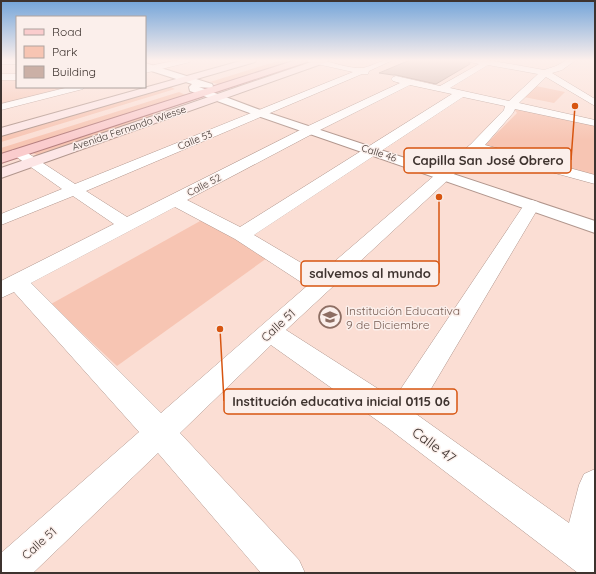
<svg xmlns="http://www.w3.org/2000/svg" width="596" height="574" font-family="Quicksand,sans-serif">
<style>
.green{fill:#f7c5b3}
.building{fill:#cbb0a6;stroke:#a68c83}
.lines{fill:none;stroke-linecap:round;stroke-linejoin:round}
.minor-casing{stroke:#b1968d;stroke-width:1}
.tertiary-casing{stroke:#b1968d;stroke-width:2}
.secondary-casing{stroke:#b1968d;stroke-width:2}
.primary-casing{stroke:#b68080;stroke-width:2}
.minor{fill:#fff;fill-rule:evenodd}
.tertiary{fill:#fff;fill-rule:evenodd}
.secondary{fill:#fde6e6;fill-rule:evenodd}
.primary{fill:#facccd;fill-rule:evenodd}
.labels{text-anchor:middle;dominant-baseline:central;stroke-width:3;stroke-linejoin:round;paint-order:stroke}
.far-street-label{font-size:10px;fill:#3e332f;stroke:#fbefeb}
.education-label{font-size:12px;fill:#785e54;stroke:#fbefeb;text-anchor:start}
.street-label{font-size:12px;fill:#3e332f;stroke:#fbefeb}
.near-street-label{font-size:14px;fill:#3e332f;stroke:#fbefeb}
.leader{fill:none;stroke:#d75510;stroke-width:1.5}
.callout-dot{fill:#d75510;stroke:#fbefeb;stroke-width:1.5}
.callout{fill:#fbefeb;stroke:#d75510;stroke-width:1.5}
.callout-label{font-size:13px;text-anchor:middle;font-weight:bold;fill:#3e332f}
</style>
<rect width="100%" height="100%" fill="#fbded4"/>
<g class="green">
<path d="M281,60H300L222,85L210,82Z"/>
<path d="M307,61L314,62L235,89L227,87Z"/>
<path d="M1,77H17V87H74L1,106Z"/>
<path d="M169,86L175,89L1,142V136Z"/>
<path d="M536,86L565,92L554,103L524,97Z"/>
<path d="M179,92L188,96L1,156V148Z"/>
<path d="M512,106L595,123V176L483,147L517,113Z"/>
<path d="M151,113L157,116L39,156L31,152Z"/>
<path d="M202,220L267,258L117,366L51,304Z"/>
</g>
<path class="building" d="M410,60H468L470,64L436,84L396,75H393L379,73Z"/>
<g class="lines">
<g class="minor-casing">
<g id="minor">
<path d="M178,60H191L190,62L145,73V67Z"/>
<path d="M307,60C326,58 342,68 360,68C371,68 379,59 393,60L369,71L368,74H362L86,191L127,217L306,127L400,83L393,81L391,79L393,77L396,76L440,86L479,64L470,62L469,60H488L544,70L556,66L567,60H576L562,70L552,73L595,99V106L546,77L519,103L595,120V126L515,109L513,113L485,145L595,175V184L478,152L286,330L394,399L526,202L532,200L538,202L540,205L416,414L569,523L579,485L584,474L595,469V573H578L388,428L271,345L180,433L299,560L305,573H261L158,453L33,573H1V553L139,432L14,292L1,298V281L114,224L73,196L1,225V214L62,189L11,153L13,150H23L75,184L353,72L308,62ZM488,65L538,74L509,101L450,88ZM410,85L452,94L240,227L187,200L314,133ZM463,97L505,106L504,110L471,144L320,274L254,235ZM175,207L235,239L307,286L161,413L31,283Z"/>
<rect x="1" y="74" width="16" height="6"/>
<path d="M69,87H85L83,89L1,110V104Z"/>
</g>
</g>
<g class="tertiary-casing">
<g id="tertiary">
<rect x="1" y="60" width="16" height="4"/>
<path d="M145,63L212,84L213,86L212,88L199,87L263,111L595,221V233L255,115L190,91L189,87L192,84L145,69Z"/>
</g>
</g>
<g class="secondary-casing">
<g id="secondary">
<path d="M244,60H256L255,62L1,136V128Z"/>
<path d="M317,60H328L327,62L1,178V168Z"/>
</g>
</g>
<g class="primary-casing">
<path id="primary" d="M296,60H308L307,62L1,163V154Z"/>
</g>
<use href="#minor" class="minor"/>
<use href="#tertiary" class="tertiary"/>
<use href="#secondary" class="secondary"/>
<use href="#primary" class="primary"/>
</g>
<linearGradient id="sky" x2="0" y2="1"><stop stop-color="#73a4d9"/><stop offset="0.43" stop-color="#fdf0ec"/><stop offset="1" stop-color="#fdf0ec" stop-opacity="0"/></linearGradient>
<rect width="596" height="140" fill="url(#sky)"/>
<defs>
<g id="school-ring" transform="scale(1.15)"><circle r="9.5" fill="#fbefeb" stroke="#8d6e63" stroke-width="1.5"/><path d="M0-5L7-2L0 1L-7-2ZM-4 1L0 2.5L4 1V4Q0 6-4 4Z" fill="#8d6e63"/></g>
</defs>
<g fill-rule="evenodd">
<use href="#school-ring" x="330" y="317"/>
</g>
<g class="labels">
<g class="far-street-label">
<text transform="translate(129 128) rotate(-19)">Avenida Fernando Wiesse</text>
<text transform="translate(195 140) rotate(-22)">Calle 53</text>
<text transform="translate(379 153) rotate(18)">Calle 46</text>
<text transform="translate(204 185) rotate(-27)">Calle 52</text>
</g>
<g class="education-label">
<text x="346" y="310">Institución Educativa<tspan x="346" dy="14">9 de Diciembre</tspan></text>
</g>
<g class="street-label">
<text transform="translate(278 325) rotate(-43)">Calle 51</text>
<text transform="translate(39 543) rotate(-42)">Calle 51</text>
</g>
<g class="near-street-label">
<text transform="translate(434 445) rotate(36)">Calle 47</text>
</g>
</g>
<path class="leader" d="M575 106L571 160M439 197L439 273M220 329L224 401"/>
<g class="callout-dot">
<circle cx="575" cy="106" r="4"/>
<circle cx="439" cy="197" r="4"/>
<circle cx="220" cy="329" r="4"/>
</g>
<g class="callout">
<rect x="404" y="148" width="167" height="25" rx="4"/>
<rect x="301" y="261" width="138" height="25" rx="4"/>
<rect x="224" y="389" width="233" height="25" rx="4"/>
</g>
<g class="callout-label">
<text x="488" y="165">Capilla San José Obrero</text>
<text x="370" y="278">salvemos al mundo</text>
<text x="341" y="406">Institución educativa inicial 0115 06</text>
</g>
<rect width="596" height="574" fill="none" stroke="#3e332f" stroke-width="4"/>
<rect x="16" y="16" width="130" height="72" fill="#fbefeb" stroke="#afa4a0"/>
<rect x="24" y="29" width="20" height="6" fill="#facccd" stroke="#afa4a0"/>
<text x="52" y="36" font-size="12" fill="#3e332f">Road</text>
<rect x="24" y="46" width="20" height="12" fill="#f7c5b3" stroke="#afa4a0"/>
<text x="52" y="56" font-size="12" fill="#3e332f">Park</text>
<rect x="24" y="66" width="20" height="12" fill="#cbb0a6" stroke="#afa4a0"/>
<text x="52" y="76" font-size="12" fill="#3e332f">Building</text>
</svg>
